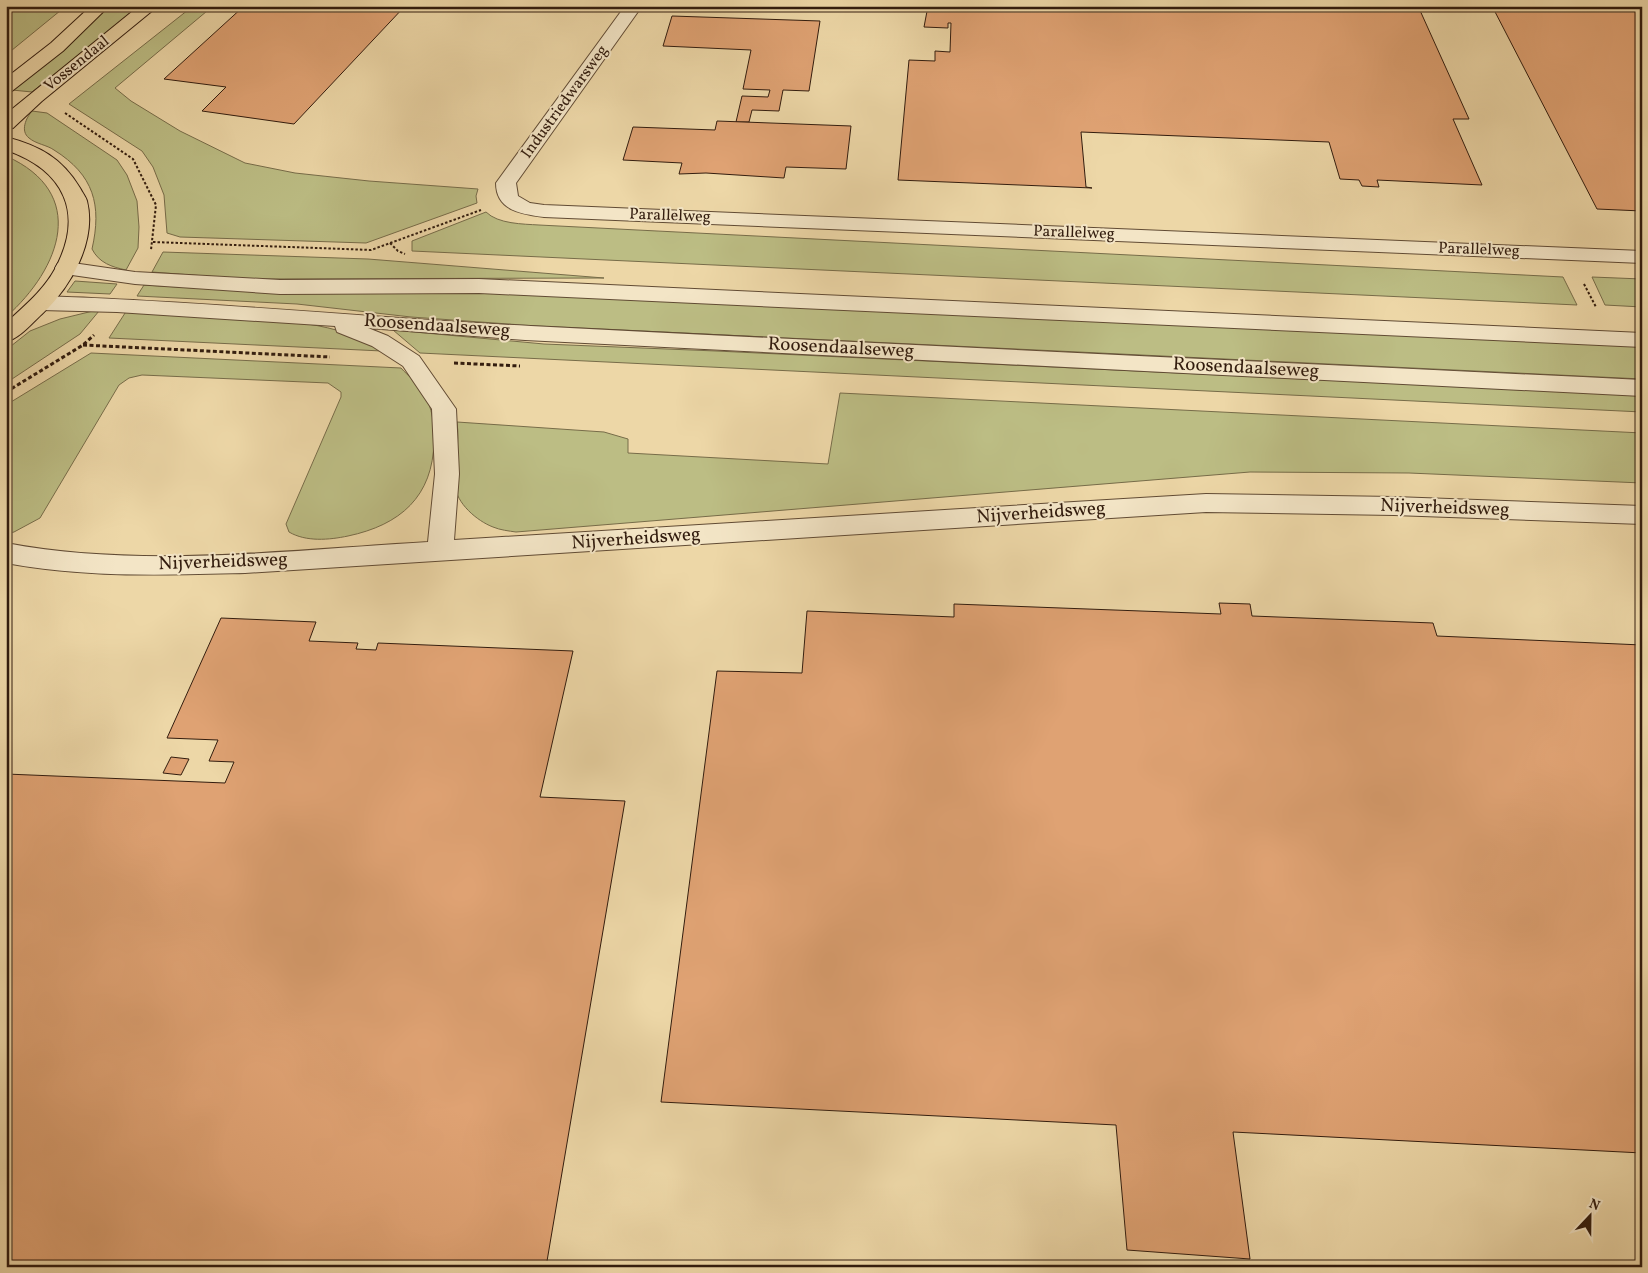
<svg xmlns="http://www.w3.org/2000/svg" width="1648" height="1273" font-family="Vollkorn,serif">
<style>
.green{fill:#bcbd84;stroke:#776c49}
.building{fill:#dfa273;stroke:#321c0e}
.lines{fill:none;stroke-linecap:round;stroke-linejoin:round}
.minor-casing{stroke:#614b34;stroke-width:2}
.major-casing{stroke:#321c0e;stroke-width:2}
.path-far1{stroke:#321c0e;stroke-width:2;stroke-dasharray:2.5 2;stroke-linecap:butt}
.path{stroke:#321c0e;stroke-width:3;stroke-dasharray:4 2.5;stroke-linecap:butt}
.minor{fill:#f3e5c6;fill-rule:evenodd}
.major{fill:#edd7a7;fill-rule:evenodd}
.labels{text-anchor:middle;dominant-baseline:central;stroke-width:4;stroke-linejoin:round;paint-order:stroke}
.far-street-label{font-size:16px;fill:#321c0e;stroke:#f3e5c6}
.street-label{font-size:19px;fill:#321c0e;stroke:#f3e5c6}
</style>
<rect width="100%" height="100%" fill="#edd7a7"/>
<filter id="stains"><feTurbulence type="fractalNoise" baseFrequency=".004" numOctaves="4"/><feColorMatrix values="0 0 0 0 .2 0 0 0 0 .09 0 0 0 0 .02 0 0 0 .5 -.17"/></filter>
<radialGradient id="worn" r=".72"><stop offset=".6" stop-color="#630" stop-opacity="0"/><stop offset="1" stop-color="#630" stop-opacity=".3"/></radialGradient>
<g class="green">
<path d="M6,6H66L6,55V9L8,7Z"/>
<path d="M109,6H142L32,92L12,90Z"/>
<path d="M193,6H213L115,88L131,101L180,131L245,163L295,173L369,181L478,189L476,196L477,203L366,243L180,237L167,233L164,195L153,167L142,151L69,104Z"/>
<path d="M32,111L47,113L117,160L127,175L137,201L139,227L138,248L126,270C112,267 99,263 92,249C102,205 94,175 54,150C47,145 36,144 29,138C20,131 26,118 32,111Z"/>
<path d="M6,156C89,193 61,268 6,317Z"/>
<path d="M486,212C498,224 523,224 539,225L1563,277L1577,305L412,251V241Z"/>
<path d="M163,252L368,259L604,278L245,279L152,272Z"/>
<path d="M1592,277L1642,279V307L1605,305Z"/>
<path d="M75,281L117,284L110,294L67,292Z"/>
<path d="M144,285L264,292H502L1642,345V379L536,326L411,317L297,304L137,296Z"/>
<path d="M127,310C160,312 194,315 227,317C274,320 342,321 382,351L109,338Z"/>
<path d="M93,311H99L80,334L6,383V350L30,331L60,319Z"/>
<path d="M393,330L544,344L716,351L1642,395V412L420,353Z"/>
<path d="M91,353L401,368C408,376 419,384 424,393C432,408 435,425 434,441C433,497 400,525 348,536C329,540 306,542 289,532L286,524L341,397V392L328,383L142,375L129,378L119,385L40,518L14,532L6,534V405Z"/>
<path d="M840,393L1642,433V483L1409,473L1250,472L516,532C509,531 500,530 493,527C477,521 456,503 455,485C454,464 460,443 457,422L604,432L628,439V453L828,464Z"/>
</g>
<g class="building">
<path d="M244,6H405L294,124L202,111L226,87L164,79Z"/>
<path d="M928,6H1418L1469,119H1453L1482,185L1377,180L1379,187L1362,186L1359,180L1340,179L1329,142L1081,132L1086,187L1092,188L898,180L909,60L935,61V51L950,52L951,23H948V28L924,27Z"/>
<path d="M1492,6H1642V211L1597,209Z"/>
<path d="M672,16L820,21L809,91L783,90L779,111L752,110L749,122H736L742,96L768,97L770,90L743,89L751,50L663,46Z"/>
<path d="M717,121L851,126L846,169L786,167L784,178L706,173L679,174L682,163L623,160L633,127L715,130Z"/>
<path d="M1219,603L1250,604L1252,616L1433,623L1437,636L1642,645V1153L1233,1132L1250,1259L1127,1250L1116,1125L661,1102L717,671L802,673L807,611L954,617V604L1221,614Z"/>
<path d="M221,618L316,622L309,641L358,643L356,649L376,650L378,643L573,651L540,797L625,801L546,1267H6V774L225,783L234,762L209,761L218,740L167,738Z"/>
<path d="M171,757L189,759L181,775L163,773Z"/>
</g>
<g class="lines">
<g class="minor-casing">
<g id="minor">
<path d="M625,6H642L516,183L518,196L530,203L544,205L1642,251V263L544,217C522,214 496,211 496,183Z"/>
<path d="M66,262L135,272L280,280L479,279L1642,333V347L479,293L280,294L135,284L58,273L55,268L58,263Z"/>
<path d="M41,296C205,301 368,318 531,326C901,345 1272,362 1642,380V396L525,340L368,328L388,336L419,356L456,409L459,474L454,540L1206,494L1394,497L1642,506V524L1394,515L1206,512L245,573C165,575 86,578 6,563V543C142,569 290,550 428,542L435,474L432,409L403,366L372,346L337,332L335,326L117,312L41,310L33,308L30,303L33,298Z"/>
</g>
</g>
<g class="major-casing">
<g id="major">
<path d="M91,6H109L63,51L12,91L6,92V78L51,43Z"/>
<path d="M139,6H158L42,101L13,128L6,130V114Z"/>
<path d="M6,137C40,146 62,158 80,188C82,192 86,197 87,201C97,241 71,287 42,314C31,324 20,338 6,342V323C24,306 43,291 55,269C85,213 64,170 6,150Z"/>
</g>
</g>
<g class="path-far1">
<path d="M65,113L133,159L156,205L151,250"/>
<path d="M153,242L371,250L481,210"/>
<path d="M390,243L398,251L405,254"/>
<path d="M1584,284L1596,307"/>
</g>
<g class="path">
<path d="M83,345L330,357"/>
<path d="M454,363L520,366"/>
<path d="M6,392L83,345L94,335"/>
</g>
<use href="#minor" class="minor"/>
<use href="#major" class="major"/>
</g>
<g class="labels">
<g class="far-street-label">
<text transform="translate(77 64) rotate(-39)">Vossendaal</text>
<text transform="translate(565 102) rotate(-54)">Industriedwarsweg</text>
<text transform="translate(670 216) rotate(2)">Parallelweg</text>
<text transform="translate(1074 233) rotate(2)">Parallelweg</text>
<text transform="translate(1479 250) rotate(2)">Parallelweg</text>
</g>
<g class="street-label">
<text transform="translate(437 326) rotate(4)">Roosendaalseweg</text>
<text transform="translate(841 348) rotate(3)">Roosendaalseweg</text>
<text transform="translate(1246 368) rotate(3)">Roosendaalseweg</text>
<text transform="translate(1445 508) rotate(2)">Nijverheidsweg</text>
<text transform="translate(1041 513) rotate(-4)">Nijverheidsweg</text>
<text transform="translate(636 539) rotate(-4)">Nijverheidsweg</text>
<text transform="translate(223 562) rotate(-2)">Nijverheidsweg</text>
</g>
</g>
<rect width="1648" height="1273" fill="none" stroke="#edd7a7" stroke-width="25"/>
<rect x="8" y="8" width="1633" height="1258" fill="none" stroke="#321c0e" stroke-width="2.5"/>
<rect x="12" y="12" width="1623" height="1248" fill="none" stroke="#321c0e"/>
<g transform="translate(1590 1216) rotate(22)" stroke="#f3e5c6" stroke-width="4" paint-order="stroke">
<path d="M0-4L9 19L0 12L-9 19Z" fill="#321c0e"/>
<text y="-8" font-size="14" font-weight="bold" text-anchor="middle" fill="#321c0e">N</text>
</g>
<rect width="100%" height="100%" filter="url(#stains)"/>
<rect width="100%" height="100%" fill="url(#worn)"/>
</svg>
